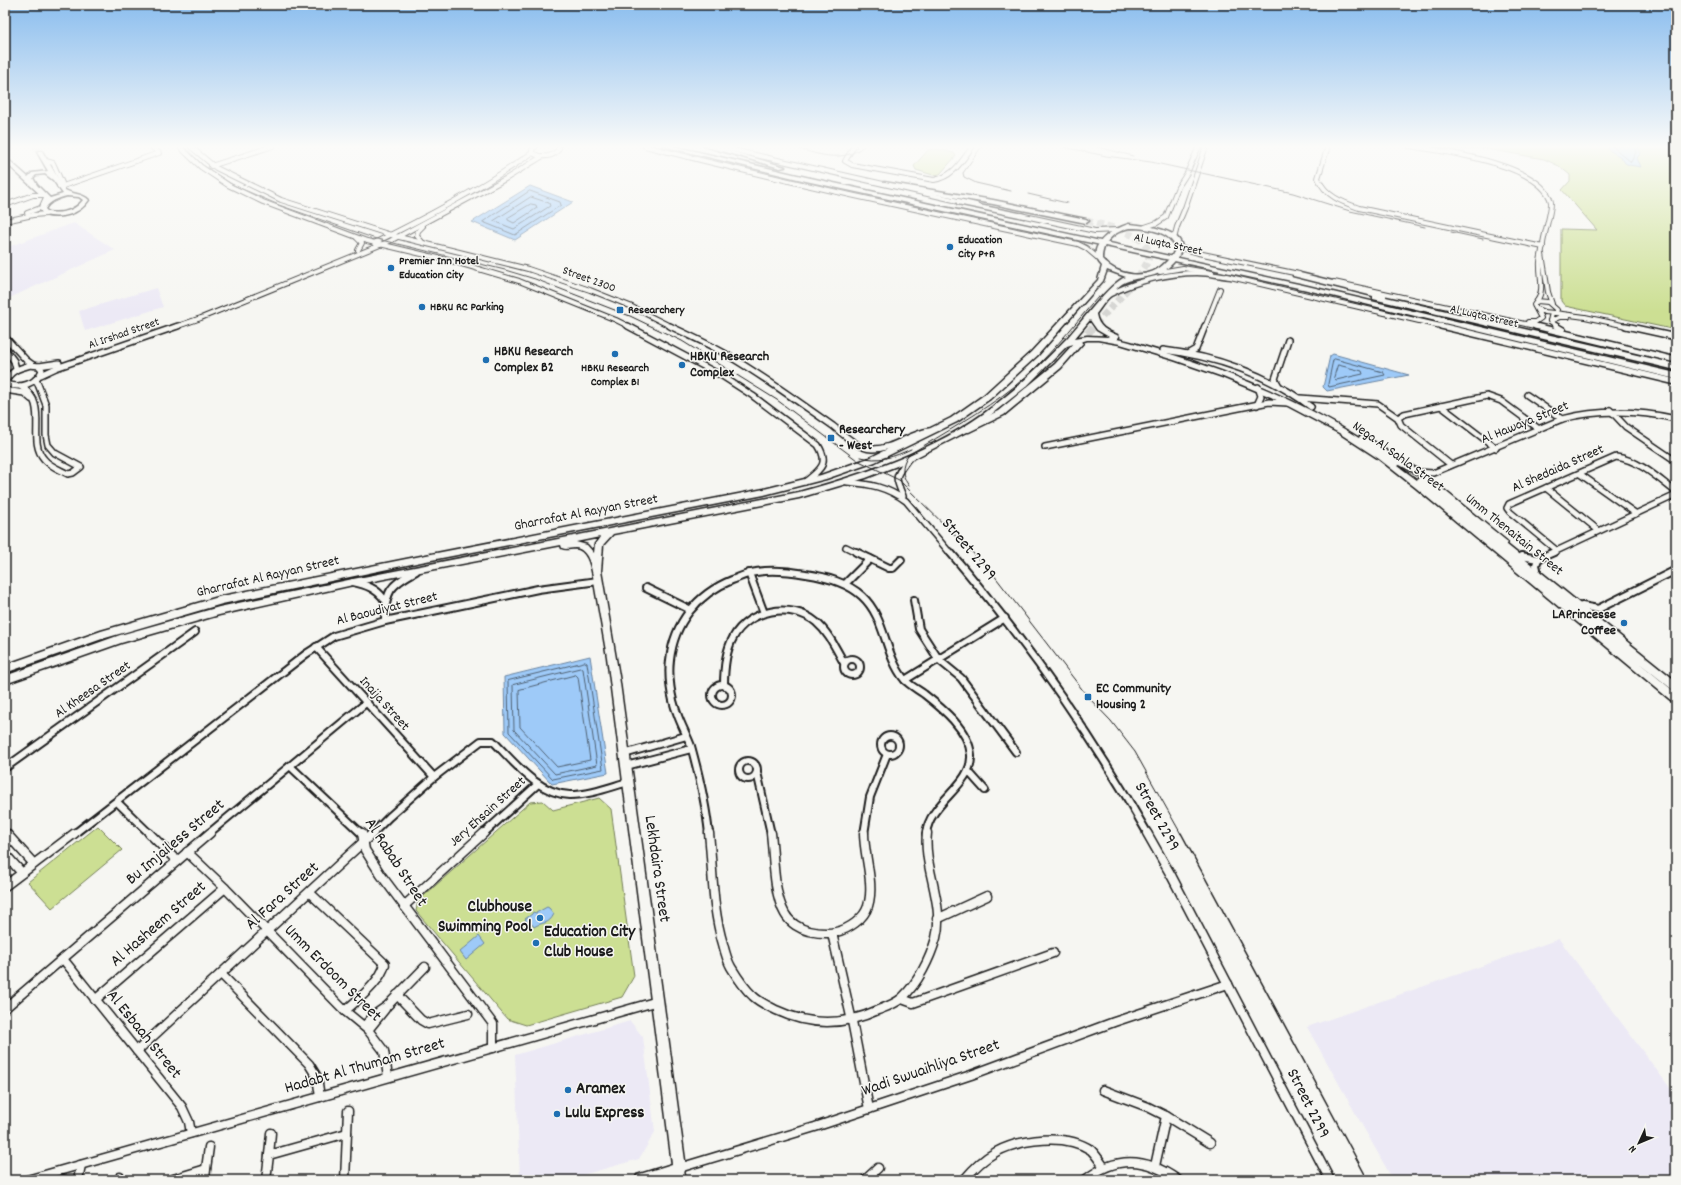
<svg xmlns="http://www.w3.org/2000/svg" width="1681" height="1185" font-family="Dekko,sans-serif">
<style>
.built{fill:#ece9f5}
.green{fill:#ccdf93;stroke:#747e58}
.water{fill:#9ecaf8;stroke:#6a84a0}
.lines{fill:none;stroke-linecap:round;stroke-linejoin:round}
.shore{stroke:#506274;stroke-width:1}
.secondary-tunnel{stroke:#d5d5d2;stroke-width:6;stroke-dasharray:6 3;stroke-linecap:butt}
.primary-tunnel-far1{stroke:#d5d5d2;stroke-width:7;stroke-dasharray:7 3.5;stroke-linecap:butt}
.primary-tunnel{stroke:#d5d5d2;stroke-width:8;stroke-dasharray:8 4.5;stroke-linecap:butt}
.street-far3-casing{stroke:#1c1c1c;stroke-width:6}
.street-far2-casing{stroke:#1c1c1c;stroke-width:8}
.street-far1-casing{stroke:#1c1c1c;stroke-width:10}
.street-casing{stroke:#1c1c1c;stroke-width:11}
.secondary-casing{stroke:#1c1c1c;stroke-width:3}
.primary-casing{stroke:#1c1c1c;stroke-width:3}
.street-far3{stroke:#f6f6f2;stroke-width:4}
.street-far2{stroke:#f6f6f2;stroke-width:5}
.street-far1{stroke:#f6f6f2;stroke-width:6}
.street{stroke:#f6f6f2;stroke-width:8}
.secondary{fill:#f6f6f2;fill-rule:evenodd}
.primary{fill:#f6f6f2;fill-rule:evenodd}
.tram-far1{stroke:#1c1c1c;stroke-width:1}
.tram{stroke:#1c1c1c;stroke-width:1.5}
.poi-dot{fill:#1f6fb2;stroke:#f6f6f2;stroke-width:1.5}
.labels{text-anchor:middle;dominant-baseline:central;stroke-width:3;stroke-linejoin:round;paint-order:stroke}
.far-poi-label{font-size:12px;font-weight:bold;fill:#1c1c1c;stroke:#f6f6f2;text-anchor:start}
.far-street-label{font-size:12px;fill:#1c1c1c;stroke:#f6f6f2}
.poi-label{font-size:14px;font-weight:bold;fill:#1c1c1c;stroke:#f6f6f2;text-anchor:start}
.street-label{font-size:14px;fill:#1c1c1c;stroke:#f6f6f2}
.near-street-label{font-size:17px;fill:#1c1c1c;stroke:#f6f6f2}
.near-poi-label{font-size:17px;font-weight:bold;fill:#1c1c1c;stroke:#f6f6f2;text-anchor:start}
</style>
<rect width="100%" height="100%" fill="#f6f6f2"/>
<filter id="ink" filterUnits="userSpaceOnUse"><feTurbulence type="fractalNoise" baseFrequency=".025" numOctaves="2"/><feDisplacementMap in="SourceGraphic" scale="8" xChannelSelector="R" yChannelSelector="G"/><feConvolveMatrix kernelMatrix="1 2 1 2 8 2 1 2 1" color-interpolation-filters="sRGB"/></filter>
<g filter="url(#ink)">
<g class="built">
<path d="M74,223L115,250L5,300V248Z"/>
<path d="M156,288L163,307L85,331L79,311Z"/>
<path d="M1559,939L1676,1096V1180H1393L1307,1027Z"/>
<path d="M630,1021L643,1037L655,1132L639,1159L565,1180H520L515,1055Z"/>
</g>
<g class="green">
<path d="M1433,146H1676V330L1565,306L1561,301V229L1597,230L1562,190L1570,181V175L1559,166L1544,159L1481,148L1455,150Z"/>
<path d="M937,149L954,153L956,156L940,174L933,175L916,170L914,166L928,150Z"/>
<path d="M599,798L611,809L634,976L622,997L526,1025L507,1019L416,911L418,901L530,802L543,801L553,810Z"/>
<path d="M98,826L122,850L52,908L28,882Z"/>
</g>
<g class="water">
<path d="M1610,146H1635L1638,147L1641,153L1637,158L1641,167L1629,165L1625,163L1621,157L1609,150L1608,148Z"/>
<path d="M530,186L573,202L515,240L472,222Z"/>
<path d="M1333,354L1409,375L1327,391L1323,387L1330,356Z"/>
<path d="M590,656L608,773L552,784L505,733L504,677Z"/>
<path d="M547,907L549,908L554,914C548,926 543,921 534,927L532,924H528L525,919L532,914L533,912L536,913Z"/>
<path d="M479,936L485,944L466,960L460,952Z"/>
</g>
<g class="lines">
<g class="shore">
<path d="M1612,146L1631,162L1636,152L1634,146"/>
<path d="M530,191L560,202L561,205L515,235L483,222Z"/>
<path d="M531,197L549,203L550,206L514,229L494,221Z"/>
<path d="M531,204L536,205L537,208L514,223L508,220V218Z"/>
<path d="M1335,359L1383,372L1385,375L1329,387L1328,384L1333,360Z"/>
<path d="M1338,365L1362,371L1363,374L1336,380L1334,378Z"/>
<path d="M585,662L587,663L603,769L553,779L509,732L508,681Z"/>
<path d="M581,668L583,669L597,765L555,774L514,730L513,685Z"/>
<path d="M576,675L578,677L590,760L557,767L520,727L519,690Z"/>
</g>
<path class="secondary-tunnel" d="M34,146L40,152"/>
<path class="primary-tunnel-far1" d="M1086,221C1102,225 1150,233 1149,256C1149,270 1104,314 1093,327"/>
<path class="primary-tunnel" d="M1079,343L1094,326"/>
<g class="street-far3-casing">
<g id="street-far3">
<path d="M179,146L201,167L228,185L263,202L367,241L455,262L519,281L616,320L630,327"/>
<path d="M190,146L216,168L281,200L391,235L528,269L590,290L630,306L672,327"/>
<path d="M536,146L532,149V153C541,158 554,158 559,148L558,146"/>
<path d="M645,146C788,183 933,213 1078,244L1086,248L1099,259"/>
<path d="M716,146L976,205"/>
<path d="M854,146L845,161L852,165L934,180C954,177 962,160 973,146"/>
<path d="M1328,146L1318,178C1325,196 1342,202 1359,208L1543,247"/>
<path d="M1409,146C1442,151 1542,164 1551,202C1552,210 1544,234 1543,244C1542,250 1541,256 1540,262C1539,275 1545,290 1537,301"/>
<path d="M46,161L53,163L62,183L59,186"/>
<path d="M211,166L273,146"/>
<path d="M60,187L159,153L151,146"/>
<path d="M5,205L33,195H44"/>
<path d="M27,213L43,207"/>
<path d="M1020,215L1095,231L1117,230"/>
<path d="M5,221L33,215L46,214"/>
<path d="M423,226L418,231L417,236L423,243"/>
<path d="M1145,227L1157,223L1166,217L1178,187L1187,173L1199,146"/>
<path d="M357,238L362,243L358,250"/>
<path d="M1174,239L1177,227L1185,208L1206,146"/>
<path d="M374,243C429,216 482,188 532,153"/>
<path d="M1178,247L1198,253L1299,274"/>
<path d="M1542,254L1548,292L1552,304"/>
<path d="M1160,272L1183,268L1212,273"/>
<path d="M1226,276L1445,327"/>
<path d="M1334,282L1539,327"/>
<path d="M1552,313L1550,321L1558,327"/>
<path d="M1555,313L1585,317L1631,327"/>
<path d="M1550,321L1560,317H1568"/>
<path d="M1528,322H1535L1541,318L1534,305L1537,301L1548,302L1557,310L1555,313L1544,312L1537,309"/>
<path d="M175,327L201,318L390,241L507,178L543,156"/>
<path d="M1205,327L1220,289"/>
</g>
</g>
<g class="street-far2-casing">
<g id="street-far2">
<path d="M628,326L722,376L753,396L818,445C830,464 820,470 805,482"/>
<path d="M670,326C688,335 707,343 724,353C762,375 797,401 833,426C843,434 857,448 872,449C892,450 909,434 929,431"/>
<path d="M1441,326L1676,382"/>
<path d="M1535,326L1676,360"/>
<path d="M1556,326L1563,330"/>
<path d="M1626,326L1676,337"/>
<path d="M5,337L26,360L33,365"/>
<path d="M5,349L14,361L16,369"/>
<path d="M1163,350C1214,356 1270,375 1311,407"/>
<path d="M1189,353L1196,349L1205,326"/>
<path d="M31,365L39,366L42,370C37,384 19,390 6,383C8,371 20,368 31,365Z"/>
<path d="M39,366L59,363"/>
<path d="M41,375L56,368L178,326"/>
<path d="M20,386C51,403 26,440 44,459C49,466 61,470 68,474L73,473L81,467L55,453L48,445L46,435V405L36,379"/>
<path d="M1279,386L1275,379L1288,340"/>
<path d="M5,390L24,393L31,399"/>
<path d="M1527,395L1562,419"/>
<path d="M1300,398L1378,404L1398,418L1401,425L1451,465"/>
<path d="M1257,405L1261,396L1258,387"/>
<path d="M1441,406L1496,448"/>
<path d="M1610,410L1626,427L1676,461"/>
<path d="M1398,418L1404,414L1487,396L1501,401L1539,429"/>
<path d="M1045,447L1269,402L1288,403"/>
<path d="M1394,459L1418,472L1505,543"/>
<path d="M1418,472L1433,473L1562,419C1601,409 1637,410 1676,419"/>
<path d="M1580,474L1635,513"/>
<path d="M847,482C870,484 887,487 906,501L950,553"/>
<path d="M1546,488L1598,530"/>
<path d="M903,496C894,475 895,478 908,459"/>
<path d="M846,547L858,553"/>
<path d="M1556,550L1510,512L1507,508L1509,504L1616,457C1639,460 1658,478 1676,492"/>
<path d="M1552,553L1676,495"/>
</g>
</g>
<g class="street-far1-casing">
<g id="street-far1">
<path d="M856,552L889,568H893L901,560"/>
<path d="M950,552C1025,640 1091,733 1148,834"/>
<path d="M1521,556L1538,559L1554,552"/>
<path d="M1537,569L1536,565L1538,559"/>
<path d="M749,573L764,613"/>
<path d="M353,582C366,585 376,588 384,599"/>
<path d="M845,584L870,559"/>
<path d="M646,588L689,609"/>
<path d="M914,600L919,629L939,660L961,678L1016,752"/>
<path d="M1582,606L1598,609L1676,570"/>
<path d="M385,621C385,591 390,585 416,571"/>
<path d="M316,647L434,777"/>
<circle cx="852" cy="667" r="8"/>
<path d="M905,680L1005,618"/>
<circle cx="722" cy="695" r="10"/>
<path d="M724,686C724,670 725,652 733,638C748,609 792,602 816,622C829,633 836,649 844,663"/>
<circle cx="890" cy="745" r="9"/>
<path d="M624,754L686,736"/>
<circle cx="748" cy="770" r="9"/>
<path d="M290,766L362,834"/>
<path d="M626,766L691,749"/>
<path d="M5,768L195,632"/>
<path d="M968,771L985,790"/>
<path d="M757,772L771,834"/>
<path d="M117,802L150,834"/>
<path d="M5,832L7,834"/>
<path d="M74,834L306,654L334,636L385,621L538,589L598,581"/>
<path d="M208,834L367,702"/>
<path d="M372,834L389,817L434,777L481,741H493C514,762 538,794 570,795C590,795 610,787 628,782"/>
<path d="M483,834L538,784"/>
<path d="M709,834C706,805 699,775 691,746C687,735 681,725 677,713C671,698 668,677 670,660C674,623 697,594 732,580C740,577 748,573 756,572C773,569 789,571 806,574C826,577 847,582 862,596C886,618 884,654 904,679C909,685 917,689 924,694C942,708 969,730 971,755C973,785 929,802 926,834"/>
<path d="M864,834L870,797L887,754"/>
</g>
</g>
<g class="street-casing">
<g id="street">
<path d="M6,833L34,864"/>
<path d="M149,833L177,861"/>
<path d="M362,833L365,850L381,875L493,1024V1048"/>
<path d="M709,833C713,871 712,908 723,944C725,952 727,960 731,967C737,977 744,988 753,996C759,1002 768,1006 776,1010C810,1026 844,1026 878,1010C886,1007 895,1004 902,998C918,983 930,959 936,938C945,903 923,868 927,833"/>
<path d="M771,833C774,857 773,893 785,914C790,923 800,929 809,931C818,933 828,934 836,932C849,929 864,919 868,906C875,884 864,856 864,833"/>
<path d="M1147,833L1172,877L1330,1180"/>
<path d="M187,852L225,888L345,1011L368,1030L384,1051L388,1077"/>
<path d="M5,854L22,873"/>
<path d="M5,886L75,833"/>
<path d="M310,893L385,964C380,983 359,998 345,1011"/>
<path d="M404,906L484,833"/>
<path d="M937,919L987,896"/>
<path d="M832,933L852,1021L869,1109"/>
<path d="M63,959L182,1107L189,1122L191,1133"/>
<path d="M221,974L309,1064L317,1077L320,1097"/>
<path d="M397,995L421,1020L428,1024L468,1014"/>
<path d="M902,999L913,1003L1053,953"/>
<path d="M95,1000L225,888"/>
<path d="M5,1008L210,833"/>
<path d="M364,1026L377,1013L387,1006L425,967"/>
<path d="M368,1030L385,1009"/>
<path d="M137,1051L373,833"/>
<path d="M1103,1090L1148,1107L1166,1116L1155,1166"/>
<path d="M1166,1116L1210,1143"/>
<path d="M347,1133L348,1111"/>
<path d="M269,1155L271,1133"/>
<path d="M206,1169L209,1147"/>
<path d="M27,1180L658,1001"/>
<path d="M78,1180L81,1165"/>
<path d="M119,1180L120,1177"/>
<path d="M170,1180L206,1169L205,1180"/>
<path d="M266,1180L269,1155L347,1133L345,1180"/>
<path d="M682,1180L679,1168L815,1127L971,1075L1114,1022L1228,984"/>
<path d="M865,1180L878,1168"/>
<path d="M964,1180C973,1169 983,1159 996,1152C1021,1139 1066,1133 1091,1150C1096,1155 1100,1161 1104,1167"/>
<path d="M1085,1180C1116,1155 1146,1157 1178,1180"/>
</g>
</g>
<g class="secondary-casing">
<g id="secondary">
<path d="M38,151H42L65,190C74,195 82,193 89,200C79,215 61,219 44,215L39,209L44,198L5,162L10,161L28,177L32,173L48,171L37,152ZM45,174L53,180L63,194L50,198L37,185L33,178L36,175ZM67,196L79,197L83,200C75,211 61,214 48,212L45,209C49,201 59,198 67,196Z"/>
<path d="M1129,224C1142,225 1186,229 1181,250C1180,255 1176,260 1173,263C1154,284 1132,272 1116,289C1141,278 1170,271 1197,271C1208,271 1220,274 1231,275L1234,277L1231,279C1220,278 1209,275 1197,275C1169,275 1137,283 1111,296C1106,299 1100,309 1096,314C1098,327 1107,331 1117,335L1119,337L1117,339C1133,342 1148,348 1164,352C1233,373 1299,400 1359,438L1360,436H1366L1401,461L1402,463L1398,466L1417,480L1418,478H1424L1676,681V691L1673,690L1637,661L1676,693V703L1673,702L1416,488L1379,459L1339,433L1271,397L1223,377L1174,360L1120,344L1098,340H1087L1067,346L1027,386L974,428L907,462L866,478L799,498L613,534L603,545L601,571L619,676L686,1168L684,1173L663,1180H635L637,1175L672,1164L607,657L593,576C591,566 588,549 575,548C570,548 566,550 562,548L561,545L353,585L219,615L121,643L5,684V676L120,635L219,607L353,579L799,492C873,472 948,446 1006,396C1028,378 1048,358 1068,337C1081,323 1110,282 1126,277L1107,270L1103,281L1037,356L990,399L957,422L875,462L826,479L764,495L421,562L222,604L102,639L5,673V665L101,631L222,596L421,556L764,489L821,475L869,458L951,418L984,395L1031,352L1098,280L1102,266C1083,247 1112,229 1129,224ZM1129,228C1144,228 1168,230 1175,246C1175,253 1171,257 1166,262C1149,281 1118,277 1102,259C1102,242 1114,232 1129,228ZM1090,320L1097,330L1109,337L1087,336L1075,338ZM600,537L595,544L594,553L587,545L576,542Z"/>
</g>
</g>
<g class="primary-casing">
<g id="primary">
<path d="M663,146H673L806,177L1303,285L1676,373V379L1303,289L806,181Z"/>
<path d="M704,146H713L785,167L780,168Z"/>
<path d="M884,182L993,200L1086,219L1089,221L1086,223L993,204L882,185V183Z"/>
<path d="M959,201L1024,214L1027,216L1024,218L957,204V202Z"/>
<path d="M1293,272H1296L1386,294V297L1676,364V370L1373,299V296L1293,276Z"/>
<path d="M1076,341H1079L1083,343L1061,368L1004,415L969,432H963L962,430L963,428L998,411L1055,364Z"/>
</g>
</g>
<use href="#street-far3" class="street-far3"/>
<use href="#street-far2" class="street-far2"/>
<use href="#street-far1" class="street-far1"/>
<use href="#street" class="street"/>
<use href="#secondary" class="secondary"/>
<use href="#primary" class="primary"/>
<g class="tram-far1">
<path d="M183,146L203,165L233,185L279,205L373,238L505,270L535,279L630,316L682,341L777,400L857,460L899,480L990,570L1088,697L1111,721L1135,752L1181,834"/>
<path d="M789,146C815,153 841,165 864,146"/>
<path d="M982,146L963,173L964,177L976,183L1011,191"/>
<path d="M1059,146L1106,156L1151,162L1293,193L1350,211L1425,227"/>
<path d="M1094,146L1133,156"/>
<path d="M1028,194L1067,203"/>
<path d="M1451,232L1483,239"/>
<path d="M860,457C879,462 894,457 911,449"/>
<path d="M909,486C901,475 901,466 908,455C945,433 982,412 1015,386C1046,361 1072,327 1098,297"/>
</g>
<path class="tram" d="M1181,833L1368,1180"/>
</g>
</g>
<linearGradient id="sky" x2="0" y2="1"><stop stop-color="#8abdee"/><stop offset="0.47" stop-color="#fbfbf9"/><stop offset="1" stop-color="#fbfbf9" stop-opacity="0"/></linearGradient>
<rect width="1681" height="312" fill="url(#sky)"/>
<g class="poi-dot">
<circle cx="950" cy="247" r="4"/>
<circle cx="391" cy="268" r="4"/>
<circle cx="422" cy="307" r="4"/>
<rect x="616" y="306" width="8" height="8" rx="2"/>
<circle cx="615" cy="354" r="4"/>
<circle cx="486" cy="360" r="4"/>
<circle cx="682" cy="365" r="4"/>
<rect x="827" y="434" width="8" height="8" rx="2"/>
<circle cx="1624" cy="623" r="4"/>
<rect x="1084" y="693" width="8" height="8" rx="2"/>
<circle cx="540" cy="918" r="4"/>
<circle cx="536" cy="943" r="4"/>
<circle cx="568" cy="1090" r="4"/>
<circle cx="557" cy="1114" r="4"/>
</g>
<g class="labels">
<g class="far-poi-label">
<text x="958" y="240">Education<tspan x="958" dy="14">City P+R</tspan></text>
<text x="399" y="261">Premier Inn Hotel<tspan x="399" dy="14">Education City</tspan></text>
<text x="430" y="307">HBKU RC Parking</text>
<text x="628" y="310">Researchery</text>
<text x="615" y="368" text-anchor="middle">HBKU Research<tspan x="615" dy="14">Complex B1</tspan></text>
</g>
<g class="far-street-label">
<text transform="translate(1168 245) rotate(12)">Al Luqta Street</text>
<text transform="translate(589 280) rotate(20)">Street 2300</text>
<text transform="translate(1484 317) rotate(13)">Al Luqta Street</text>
<text transform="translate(124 334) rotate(-19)">Al Irshad Street</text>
</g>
<g class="poi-label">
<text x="494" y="352">HBKU Research<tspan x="494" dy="16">Complex B2</tspan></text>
<text x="690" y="357">HBKU Research<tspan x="690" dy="16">Complex</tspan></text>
<text x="839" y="430">Researchery<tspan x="839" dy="16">- West</tspan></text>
<text x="1616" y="615" text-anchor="end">LAPrincesse<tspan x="1616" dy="16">Coffee</tspan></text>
<text x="1096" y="689">EC Community<tspan x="1096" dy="16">Housing 2</tspan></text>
</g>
<g class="street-label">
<text transform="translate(1525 423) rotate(-22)">Al Hawaya Street</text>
<text transform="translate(1398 457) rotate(36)">Nega Al Sahla Street</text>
<text transform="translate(1558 469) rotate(-24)">Al Shedaida Street</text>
<text transform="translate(586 513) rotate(-11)">Gharrafat Al Rayyan Street</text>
<text transform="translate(1514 535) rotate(39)">Umm Thenaitain Street</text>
<text transform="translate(268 577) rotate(-13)">Gharrafat Al Rayyan Street</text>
<text transform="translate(387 609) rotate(-14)">Al Baoudiyat Street</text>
<text transform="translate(93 690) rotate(-35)">Al Kheesa Street</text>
<text transform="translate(384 704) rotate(48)">Inaija Street</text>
<text transform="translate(488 812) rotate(-42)">Jery Ehsain Street</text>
</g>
<g class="near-street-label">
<text transform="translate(968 550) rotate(50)">Street 2299</text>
<text transform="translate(1156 817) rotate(61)">Street 2299</text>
<text transform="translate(176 843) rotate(-40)">Bu Imjailess Street</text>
<text transform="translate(395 863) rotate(57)">Al Rabab Street</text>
<text transform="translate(656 869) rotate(82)">Lekhdaira Street</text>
<text transform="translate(283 897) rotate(-42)">Al Fara Street</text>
<text transform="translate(159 925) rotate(-41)">Al Hasheem Street</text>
<text transform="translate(332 974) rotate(45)">Umm Erdoom Street</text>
<text transform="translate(143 1035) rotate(51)">Al Esbaah Street</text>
<text transform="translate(365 1067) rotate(-16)">Hadabt Al Thumam Street</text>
<text transform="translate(931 1069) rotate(-19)">Wadi Swuaihliya Street</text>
<text transform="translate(1307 1104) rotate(63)">Street 2299</text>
</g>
<g class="near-poi-label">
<text x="532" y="908" text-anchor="end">Clubhouse<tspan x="532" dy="20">Swimming Pool</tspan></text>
<text x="544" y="933">Education City<tspan x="544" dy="20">Club House</tspan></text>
<text x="576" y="1090">Aramex</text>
<text x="565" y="1114">Lulu Express</text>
</g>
</g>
<rect width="1681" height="1185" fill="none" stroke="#f6f6f2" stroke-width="20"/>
<rect x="10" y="10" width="1661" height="1165" fill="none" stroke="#1c1c1c" stroke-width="1.5" filter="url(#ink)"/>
<g transform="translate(1639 1143) rotate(226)" stroke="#f6f6f2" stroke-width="3" paint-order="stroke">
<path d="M0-3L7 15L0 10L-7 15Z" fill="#1c1c1c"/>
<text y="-6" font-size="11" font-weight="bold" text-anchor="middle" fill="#1c1c1c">N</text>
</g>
</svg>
